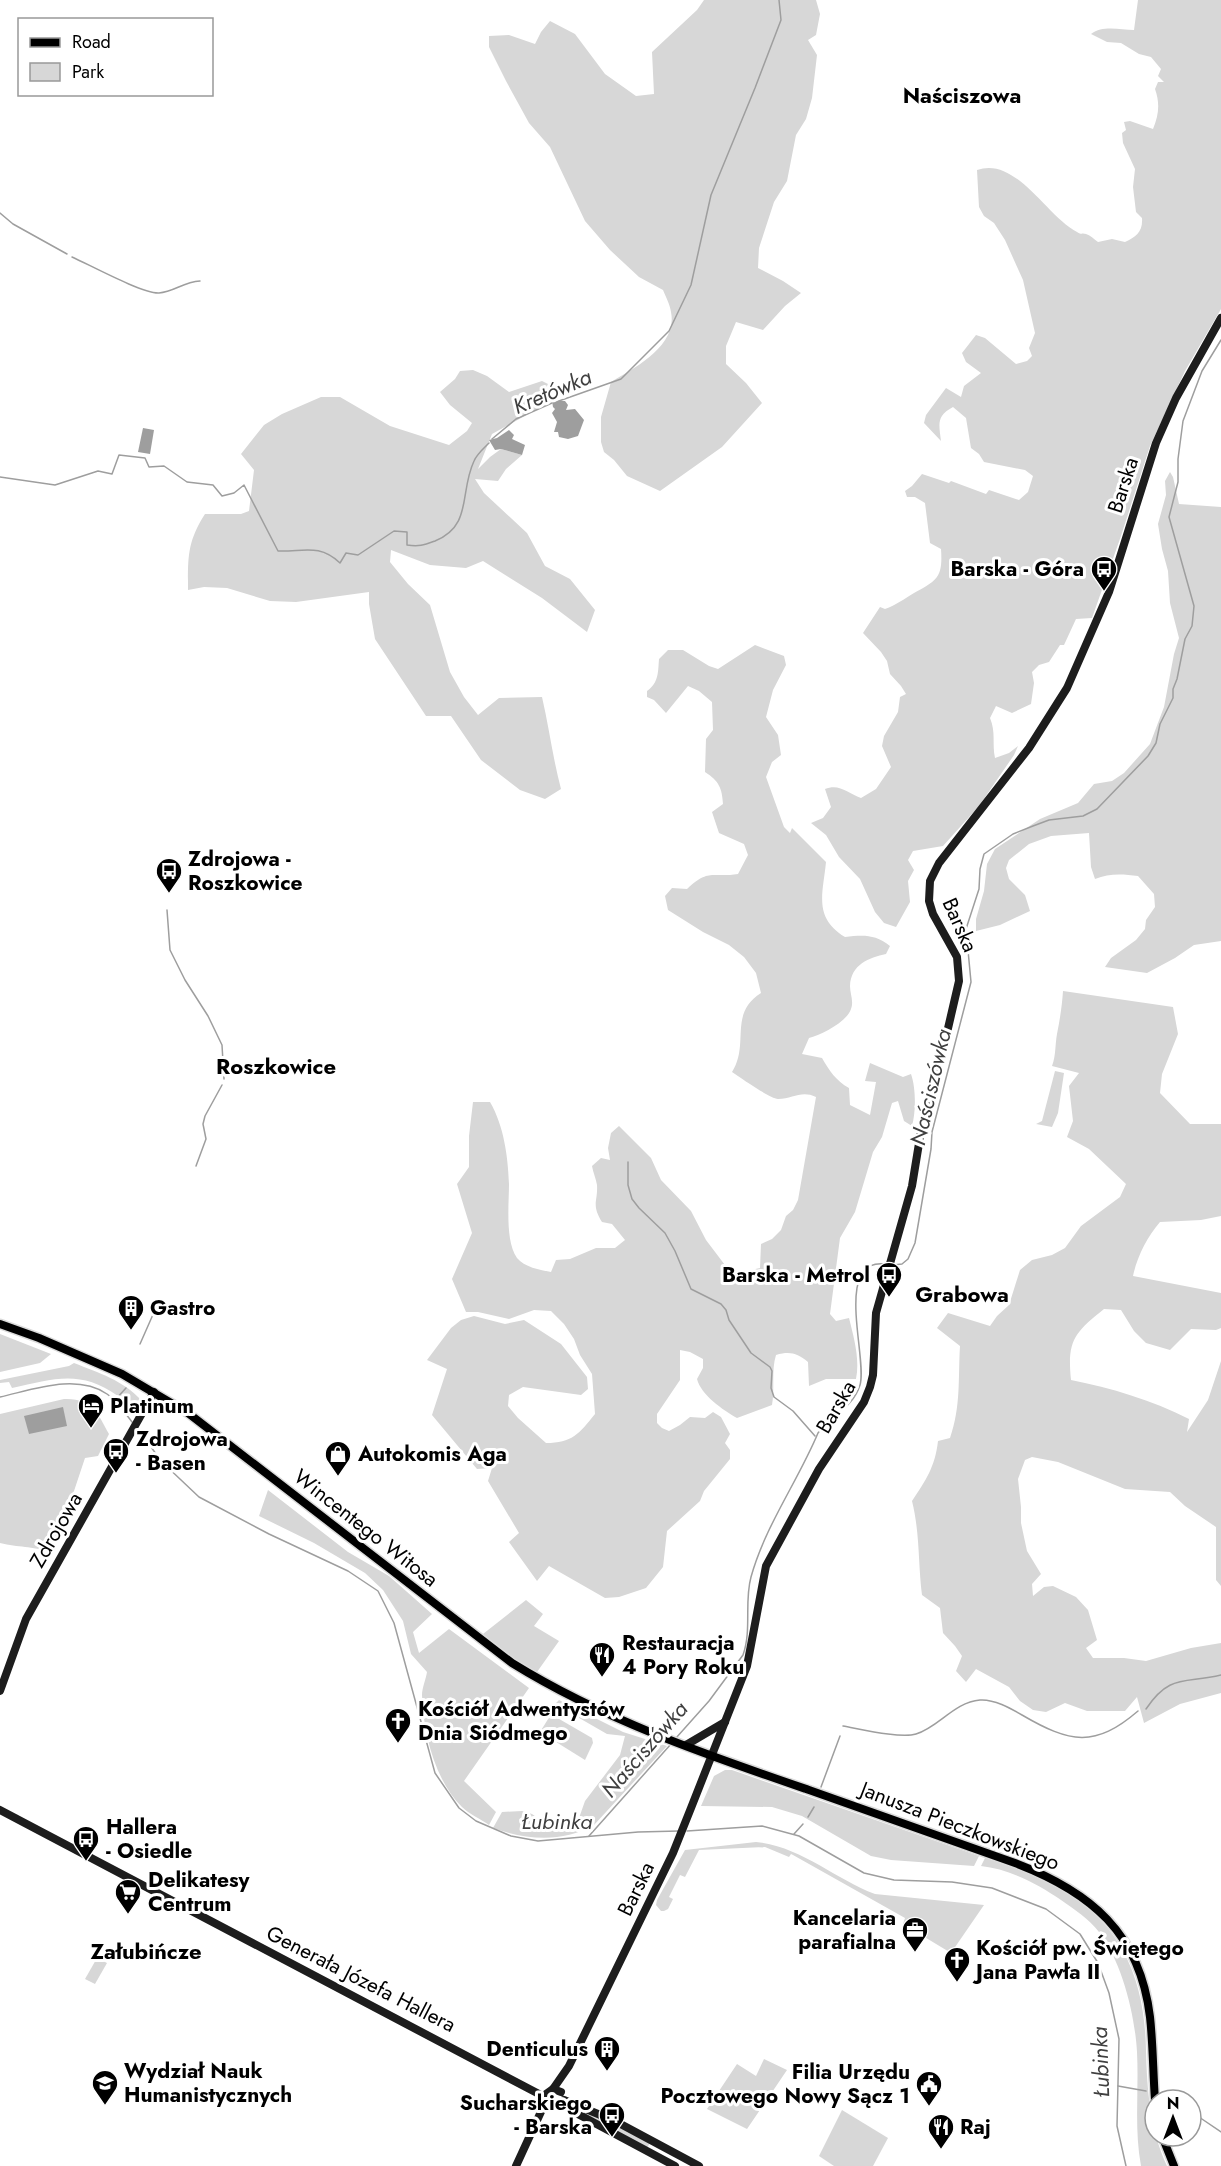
<svg xmlns="http://www.w3.org/2000/svg" width="1221" height="2166" font-family="Jost,sans-serif">
<style>
.green{fill:#d7d7d7}
.water{fill:#9e9e9e}
.lines{fill:none;stroke-linecap:round;stroke-linejoin:round}
.stream{stroke:#9e9e9e;stroke-width:1.5}
.primary-casing{stroke:#dbdbdb;stroke-width:11}
.secondary{stroke:#1d1d1d;stroke-width:8}
.primary{stroke:#000;stroke-width:8}
.labels{text-anchor:middle;dominant-baseline:central;stroke-width:6;stroke-linejoin:round;paint-order:stroke}
.street-label{font-size:21px;fill:#000;stroke:#fff}
.poi-label{font-size:21px;font-weight:bold;fill:#000;stroke:#fff;text-anchor:start}
.neighbourhood-label{font-size:22px;font-weight:bold;fill:#000;stroke:#fff}
.water-label{font-size:22px;font-style:italic;fill:#3f3f3f;stroke:#fff}
</style>
<rect width="100%" height="100%" fill="#fff"/>
<g class="green">
<path d="M704,0H816L820,14L816,35L808,40L817,55L812,98L806,119L796,135L787,181L774,202L759,248L758,268L783,281L801,293L785,306L763,330L736,322L726,346V364L746,383L762,403L722,447L660,491L627,476L614,460L604,452L601,442V417L611,382C634,368 678,346 671,312C670,305 666,297 663,290L639,277L610,250L585,221L550,147L529,123L506,81L489,47V36L509,35L535,44L541,32L550,21L575,34L605,74L636,96L654,94L652,52L697,10Z"/>
<path d="M1138,0H1221V309L1185,371L1150,446L1121,536L1092,618L1076,619L1064,645H1060L1049,662L1039,665L1032,672L1034,683L1031,704L1012,713L996,706L990,718C996,732 992,744 995,758L1009,753L1018,746L1014,755L979,806L943,846L913,851L908,860L914,870L908,881L910,902L896,927L884,923L875,912L860,879L839,857L826,835L811,823L823,818L831,807L825,789C839,783 848,793 861,798L876,789L891,767L882,746L884,736L898,712L900,697L906,694L901,686L890,674L887,661L881,652L863,633L880,607L885,609C896,605 904,599 914,593C937,580 943,578 941,549L930,543L925,503L915,497H907L905,491L912,486L922,474L949,483L951,481L986,494L989,490L1019,500L1028,492L1033,476L1025,470L984,462L979,454L971,448L966,418L953,407C936,416 939,424 941,441L924,423L926,415L946,388L961,397L964,386L981,373L966,362L962,353L976,335L985,338L1016,364L1027,361L1032,356L1029,348L1035,333L1023,280L1005,240L994,223L984,216L979,207L977,170C1016,156 1046,216 1077,232C1084,236 1079,232 1086,234C1090,235 1094,239 1098,242L1112,239L1125,242C1136,237 1143,232 1142,218L1136,212L1133,187L1135,169L1123,143L1122,133L1126,130L1124,122L1130,121L1153,129C1159,115 1160,103 1155,89L1158,82H1164L1158,76L1161,69L1151,57L1139,54L1121,43L1107,42L1091,34C1103,25 1120,30 1134,30Z"/>
<path d="M473,370L487,376L509,392L542,381L550,385L552,401L492,434L478,469L490,457L501,449L522,455L506,469L498,481L475,479L484,493L527,533L545,566L570,579L595,610L587,632L542,598L483,561L466,568L430,565L391,550L390,562L408,584L430,605L450,672L464,697L478,715L499,698L542,697C549,727 553,759 561,789L545,799L520,790L481,760L451,716H426L375,639L369,604V592L296,602L270,601L227,588L204,587L188,590C188,558 187,542 205,514H241L249,511L254,470L241,454L264,425L282,414L321,397H340L390,426L449,445L467,431L472,423L450,405L440,392L455,379L460,371Z"/>
<path d="M1170,472L1173,477L1179,504L1221,507V941L1194,945L1175,958L1147,973L1105,967L1111,958L1136,940L1145,929L1146,920L1155,907L1154,894L1138,876C1123,874 1109,873 1095,879L1091,867L1089,833L1051,836L1029,844L1009,860L1006,868L1009,879L1025,895L1030,911L1000,925L976,931V919L984,891L987,864L995,849L1040,819L1078,803L1094,784L1112,781L1124,773L1150,744L1164,707L1174,654L1179,638L1170,603L1168,571L1162,549L1158,524L1166,495L1165,481Z"/>
<path d="M755,645L784,656L786,665L773,690L766,717L778,735L781,755L772,762L766,777L784,827L790,833L792,828L826,862C823,894 813,917 845,937C863,935 875,934 890,946L886,954C869,958 851,964 850,986C850,994 854,1001 851,1009C847,1022 821,1035 809,1038L802,1054L822,1058C829,1070 836,1081 849,1088L850,1105L870,1115L876,1082L865,1081L870,1063L903,1077L911,1074C916,1088 916,1112 912,1126L904,1121L898,1101L892,1103L882,1137L873,1152L855,1212L840,1238L830,1314L836,1321L849,1318C854,1338 860,1359 856,1379H826L809,1386L808,1362C797,1353 790,1351 776,1355C771,1371 775,1388 772,1405L737,1418C723,1410 701,1395 697,1379L703,1368V1359L690,1352L680,1350V1380L657,1414V1423L662,1428L669,1431L680,1425L690,1417L705,1418L713,1412L721,1417L730,1434L725,1443L730,1450V1459L704,1491L700,1501L667,1531L663,1567L646,1588L619,1597L605,1598L549,1566L537,1581L509,1542L519,1533L488,1481L492,1468L477,1469L432,1415L447,1369L427,1360L451,1328L461,1320L474,1316L505,1324L524,1320L561,1344L587,1377L588,1389L581,1395L523,1387L509,1395L508,1406L518,1418L546,1443C572,1443 579,1434 595,1414L592,1374L580,1355L574,1339L564,1324L551,1311L534,1310L509,1319L478,1312H466L452,1279L472,1233L457,1184L469,1167V1136L473,1102H490C504,1126 508,1157 509,1184C509,1204 505,1241 517,1258C524,1267 540,1270 551,1272L556,1260L570,1259L596,1248H615L625,1240L612,1224L602,1222C591,1204 598,1202 597,1185C596,1179 593,1172 592,1166L601,1158L610,1160L608,1148L611,1133L619,1126L651,1158L661,1180L691,1211L706,1240L731,1273L741,1277L751,1270L760,1268L761,1244L772,1239L781,1230L786,1216L793,1210L798,1200L816,1097C801,1090 793,1099 778,1099C769,1098 741,1078 732,1072C750,1044 728,1014 761,993L756,973L744,957L729,945L703,932L668,910L665,896L672,888L687,889C709,868 712,878 738,874L748,855L744,844L719,833L712,812L723,804C722,788 719,781 705,772L706,739L713,730L712,702L699,691L688,686L666,713L654,700L647,697V691C659,683 658,671 659,659L668,650H683L709,666L718,669Z"/>
<path d="M1063,991L1173,1007L1178,1034L1162,1074L1160,1093L1190,1124H1221V1216L1201,1220L1160,1222C1147,1237 1137,1257 1133,1276L1221,1293V1328L1216,1330L1191,1329L1170,1350L1146,1343L1134,1331L1121,1310L1104,1309C1074,1333 1067,1341 1071,1380C1111,1388 1152,1400 1189,1419L1187,1432L1208,1400L1221,1361V1586L1216,1580V1527L1185,1506L1170,1492L1125,1489L1058,1462L1032,1457L1025,1460L1018,1479L1021,1507V1523L1027,1551L1041,1574L1032,1584L1033,1596L1044,1587L1053,1586L1076,1597L1088,1610L1097,1640L1086,1648L1093,1658H1124L1146,1661L1191,1648L1221,1643V1693L1180,1704L1144,1723L1137,1697L1125,1711H1087L1065,1703L1046,1712L1033,1710L1020,1701L1009,1687L976,1669L966,1682L956,1671L962,1656L955,1646L943,1633L940,1608L922,1595C918,1564 920,1533 912,1501C926,1480 935,1467 938,1441L950,1438C961,1406 958,1379 960,1346L937,1328L948,1313L990,1326L997,1316L1009,1305L1020,1270L1032,1260L1052,1255L1065,1248L1081,1226L1120,1197L1126,1184L1089,1149L1067,1137L1073,1121L1069,1086L1079,1073L1052,1066C1056,1055 1055,1045 1057,1034C1060,1019 1062,1006 1063,991Z"/>
<path d="M1055,1071L1064,1073L1058,1113L1052,1127L1036,1124L1042,1121Z"/>
<path d="M0,1334L51,1354L40,1363L0,1372Z"/>
<path d="M74,1363C99,1373 123,1380 142,1401V1404L135,1411C126,1412 118,1404 114,1396H118C80,1369 54,1379 12,1388L9,1382L0,1383V1380L69,1366Z"/>
<path d="M64,1399C92,1398 97,1412 109,1434L98,1456L85,1458L74,1491L56,1521L63,1526L51,1553C31,1545 19,1548 0,1543V1414Z"/>
<path d="M268,1490L348,1552L389,1576L432,1614L413,1632L419,1653L449,1629L529,1688L464,1781L496,1812L489,1825C481,1819 469,1814 462,1807C435,1781 423,1732 422,1695C422,1688 426,1679 427,1672L411,1654L403,1621L383,1590L365,1573L314,1543L259,1516Z"/>
<path d="M526,1600L543,1614L534,1626L559,1641L537,1672L512,1658L483,1634Z"/>
<path d="M559,1700L623,1732L667,1746L594,1825C562,1843 527,1840 493,1828L502,1812L522,1811L532,1814L539,1819L579,1818L585,1801L620,1755L625,1736L607,1734L560,1707L556,1703Z"/>
<path d="M550,1716H554L592,1738L593,1743L585,1760L540,1732Z"/>
<path d="M725,1770H732L979,1856L974,1866L891,1860L871,1856L802,1816L772,1807L701,1806L714,1776Z"/>
<path d="M756,1842C800,1846 835,1879 875,1894L984,1905L951,1953L903,1924L905,1918L793,1855L791,1854L789,1857L765,1847L699,1850L685,1877L680,1875L669,1897L673,1899L668,1909L664,1911H661L656,1905L657,1900L685,1850Z"/>
<path d="M986,1856C1011,1866 1038,1875 1062,1889C1123,1925 1145,1982 1146,2050C1147,2090 1150,2129 1167,2166H1141C1134,2128 1139,2091 1137,2052C1135,2015 1122,1962 1099,1932C1089,1919 1074,1909 1061,1900C1038,1884 1009,1869 981,1866Z"/>
<path d="M97,1958L107,1963L95,1984L85,1979Z"/>
<path d="M764,2059L787,2070L747,2129L707,2109L737,2064L756,2076Z"/>
<path d="M575,2107L609,2121L650,2143L647,2148L574,2109Z"/>
<path d="M842,2110L888,2138L873,2166H834L819,2156Z"/>
</g>
<g class="water">
<path d="M552,401H565L568,405L566,410L575,409L584,420L578,436L568,439L559,437L558,432H554L557,422L552,413L555,409L553,407Z"/>
<path d="M143,428L154,430L150,454L138,452Z"/>
<path d="M509,430L514,435L512,439L525,445L522,455L501,449L495,450L489,440L497,438Z"/>
<path d="M63,1407L67,1426L29,1434L24,1416Z"/>
</g>
<g class="lines">
<g class="stream">
<path d="M0,213L13,224L67,254"/>
<path d="M72,257C90,265 143,294 159,293C174,292 183,282 200,281"/>
<path d="M556,402L621,379L669,331L691,285L711,195L755,88L781,20L779,0"/>
<path d="M492,439L516,419L552,403"/>
<path d="M0,477L55,485L98,471L112,474L119,455L145,458L149,467L164,466L187,482L213,485L222,496L234,493L244,485L278,551C303,552 319,543 340,563L346,553L358,555L394,531L407,532V545C419,547 424,545 435,541C473,525 459,493 474,461C477,454 484,448 489,443"/>
<path d="M167,910L170,950L185,980L208,1016L222,1045L224,1079"/>
<path d="M628,1162V1185L632,1199L639,1208L665,1233L675,1251L691,1289L721,1304L726,1310L729,1320L751,1353L770,1367L772,1371L771,1388L774,1397L793,1411L815,1436"/>
<path d="M196,1166L206,1139L203,1124L205,1116L222,1085"/>
<path d="M893,1265L902,1264L908,1259L915,1243L931,1149L932,1132L971,982L966,929L979,889L980,869L984,854L1013,834L1033,826L1049,820L1083,816L1097,809L1148,756L1156,743L1160,724L1173,698V689L1177,679L1185,639L1192,626L1194,606L1169,517L1178,482V459L1183,421L1202,371L1221,340"/>
<path d="M140,1344L155,1310"/>
<path d="M0,1397C32,1390 76,1373 107,1394C116,1400 125,1413 132,1422"/>
<path d="M115,1400L126,1388"/>
<path d="M137,1428L162,1462L199,1497L269,1534L348,1571L378,1591L394,1623L435,1773L459,1808L476,1821L511,1836L538,1841L638,1832L679,1831"/>
<path d="M1146,1709C1170,1673 1185,1684 1221,1675"/>
<path d="M843,1726C860,1729 901,1739 916,1734C939,1727 954,1702 980,1700C994,1699 1010,1708 1022,1715C1070,1743 1095,1748 1138,1711"/>
<path d="M676,1738L709,1701L743,1655C752,1630 744,1602 751,1577C765,1526 798,1481 818,1433C831,1415 853,1408 860,1385C868,1359 833,1258 885,1264"/>
<path d="M821,1787L840,1736"/>
<path d="M808,1817L814,1807"/>
<path d="M687,1831L762,1826L799,1836L864,1873L894,1880L952,1882L992,1888L1046,1909L1080,1934L1098,1963L1109,1993L1119,2039L1117,2126L1126,2166"/>
<path d="M794,1834L803,1824"/>
<path d="M589,1836L671,1744"/>
<path d="M1118,2086L1146,2091"/>
<path d="M1161,2093L1179,2096L1182,2100"/>
<path d="M1191,2110L1196,2115L1221,2132"/>
</g>
<g class="primary-casing">
<g id="primary">
<path d="M0,1324L39,1338L122,1374L188,1413L512,1663C604,1720 707,1755 809,1790C878,1814 946,1839 1015,1863C1091,1892 1140,1933 1150,2017C1153,2044 1153,2072 1155,2100"/>
<path d="M1162,2136L1174,2166"/>
</g>
</g>
<g class="secondary">
<path d="M0,1691L26,1619L154,1392"/>
<path d="M686,1745L725,1722"/>
<path d="M0,1810L539,2094L544,2099"/>
<path d="M553,2089L569,2066L673,1853L691,1808L747,1666L766,1566L819,1469L864,1402L870,1387L873,1375L876,1313L912,1186L923,1119L946,1037L959,981L957,957L933,914L929,901L930,881L939,863L1029,748L1067,688L1109,592L1156,443L1176,398L1221,318"/>
<path d="M564,2100L615,2121L699,2166"/>
<path d="M561,2105L675,2166"/>
<path d="M552,2108L545,2103L546,2094L553,2089L561,2092"/>
<path d="M516,2166L545,2103"/>
</g>
<use href="#primary" class="primary"/>
</g>
<defs>
<g id="bus-pin" transform="scale(1.35)"><path d="M0 17L-7.5 6A9.5 9.5 0 1 1 7.5 6Z" fill="#000" stroke="#fff"/><path d="M-5-6H5V4H4V6H2V4H-2V6H-4V4H-5ZM-3.5-4V0h7V-4ZM-3.5 1.2v1.5H-2V1.2ZM2 1.2v1.5H3.5V1.2Z" fill="#fff"/></g>
<g id="building-pin" transform="scale(1.35)"><path d="M0 17L-7.5 6A9.5 9.5 0 1 1 7.5 6Z" fill="#000" stroke="#fff"/><path d="M-4-6H4V6H1V3H-1V6H-4ZM-2.5-4.3h1.7v1.8h-1.7ZM.8-4.3h1.7v1.8H.8ZM-2.5-1h1.7V.8h-1.7ZM.8-1h1.7V.8H.8Z" fill="#fff"/></g>
<g id="hotel-pin" transform="scale(1.35)"><path d="M0 17L-7.5 6A9.5 9.5 0 1 1 7.5 6Z" fill="#000" stroke="#fff"/><path d="M-6-4.5h1.5V1H6V5H4.5V3h-9V5H-6ZM-4 0a1.8 1.8 0 1 1 3.6 0ZM.5 0V-2.5h3Q6-2.5 6 0Z" fill="#fff"/></g>
<g id="shop-pin" transform="scale(1.35)"><path d="M0 17L-7.5 6A9.5 9.5 0 1 1 7.5 6Z" fill="#000" stroke="#fff"/><path d="M-5-2.5h2.3a2.7 3.5 0 0 1 5.4 0H5L5.5 6h-11ZM-1.5-2.5h3a1.5 2.3 0 0 0-3 0Z" fill="#fff"/></g>
<g id="restaurant-pin" transform="scale(1.35)"><path d="M0 17L-7.5 6A9.5 9.5 0 1 1 7.5 6Z" fill="#000" stroke="#fff"/><path d="M-5-6h1v4h1v-4h1v4h1v-4h1v5L-1.5 .5V6h-2V.5L-5-1ZM5-6V6H3V1.5H1.5Q1.5-4 5-6Z" fill="#fff"/></g>
<g id="church-pin" transform="scale(1.35)"><path d="M0 17L-7.5 6A9.5 9.5 0 1 1 7.5 6Z" fill="#000" stroke="#fff"/><path d="M-1.2-6h2.4v3.5h3.3v2.4h-3.3V6h-2.4V-.1h-3.3v-2.4h3.3Z" fill="#fff"/></g>
<g id="supermarket-pin" transform="scale(1.35)"><path d="M0 17L-7.5 6A9.5 9.5 0 1 1 7.5 6Z" fill="#000" stroke="#fff"/><path d="M-6-5.5h2.5l.6 2H6L4.5 2H-2.5L-4.4-4H-6ZM-1.5 3.2a1.3 1.3 0 1 0 .1 0ZM3 3.2a1.3 1.3 0 1 0 .1 0Z" fill="#fff"/></g>
<g id="office-pin" transform="scale(1.35)"><path d="M0 17L-7.5 6A9.5 9.5 0 1 1 7.5 6Z" fill="#000" stroke="#fff"/><path d="M-6-3h4V-5.5h4V-3h4V5H-6ZM-1-4.5V-3h2v-1.5ZM-6 0V1H6V0Z" fill="#fff"/></g>
<g id="university-pin" transform="scale(1.35)"><path d="M0 17L-7.5 6A9.5 9.5 0 1 1 7.5 6Z" fill="#000" stroke="#fff"/><path d="M0-5L7-2L0 1L-7-2ZM-4 1L0 2.5L4 1V4Q0 6-4 4Z" fill="#fff"/></g>
<g id="civic-pin" transform="scale(1.35)"><path d="M0 17L-7.5 6A9.5 9.5 0 1 1 7.5 6Z" fill="#000" stroke="#fff"/><path d="M-.6-6.5H3V-4.5H.6V-3L4-1V1h2V6H-6V1h2V-1L-.6-3ZM-1.2 2.5V6h2.4V2.5Z" fill="#fff"/></g>
</defs>
<g fill-rule="evenodd">
<use href="#bus-pin" x="1104" y="569"/>
<use href="#bus-pin" x="169" y="871"/>
<use href="#bus-pin" x="889" y="1275"/>
<use href="#building-pin" x="131" y="1308"/>
<use href="#hotel-pin" x="91" y="1406"/>
<use href="#bus-pin" x="116" y="1451"/>
<use href="#shop-pin" x="338" y="1454"/>
<use href="#restaurant-pin" x="602" y="1655"/>
<use href="#church-pin" x="398" y="1721"/>
<use href="#bus-pin" x="86" y="1839"/>
<use href="#supermarket-pin" x="128" y="1892"/>
<use href="#office-pin" x="915" y="1930"/>
<use href="#church-pin" x="957" y="1960"/>
<use href="#building-pin" x="607" y="2049"/>
<use href="#university-pin" x="105" y="2083"/>
<use href="#civic-pin" x="929" y="2084"/>
<use href="#bus-pin" x="612" y="2115"/>
<use href="#restaurant-pin" x="941" y="2127"/>
</g>
<g class="labels">
<g class="street-label">
<text transform="translate(1123 485) rotate(-72)">Barska</text>
<text transform="translate(960 925) rotate(66)">Barska</text>
<text transform="translate(836 1407) rotate(-60)">Barska</text>
<text transform="translate(366 1528) rotate(38)">Wincentego Witosa</text>
<text transform="translate(56 1530) rotate(-60)">Zdrojowa</text>
<text transform="translate(960 1826) rotate(21)">Janusza Pieczkowskiego</text>
<text transform="translate(636 1889) rotate(-64)">Barska</text>
<text transform="translate(361 1979) rotate(27)">Generała Józefa Hallera</text>
</g>
<g class="poi-label">
<text x="1084" y="569" text-anchor="end">Barska - Góra</text>
<text x="188" y="859">Zdrojowa -<tspan x="188" dy="24">Roszkowice</tspan></text>
<text x="870" y="1275" text-anchor="end">Barska - Metrol</text>
<text x="150" y="1308">Gastro</text>
<text x="110" y="1406">Platinum</text>
<text x="136" y="1439">Zdrojowa<tspan x="136" dy="24">- Basen</tspan></text>
<text x="358" y="1454">Autokomis Aga</text>
<text x="622" y="1643">Restauracja<tspan x="622" dy="24">4 Pory Roku</tspan></text>
<text x="418" y="1709">Kościół Adwentystów<tspan x="418" dy="24">Dnia Siódmego</tspan></text>
<text x="106" y="1827">Hallera<tspan x="106" dy="24">- Osiedle</tspan></text>
<text x="148" y="1880">Delikatesy<tspan x="148" dy="24">Centrum</tspan></text>
<text x="896" y="1918" text-anchor="end">Kancelaria<tspan x="896" dy="24">parafialna</tspan></text>
<text x="976" y="1948">Kościół pw. Świętego<tspan x="976" dy="24">Jana Pawła II</tspan></text>
<text x="588" y="2049" text-anchor="end">Denticulus</text>
<text x="124" y="2071">Wydział Nauk<tspan x="124" dy="24">Humanistycznych</tspan></text>
<text x="910" y="2072" text-anchor="end">Filia Urzędu<tspan x="910" dy="24">Pocztowego Nowy Sącz 1</tspan></text>
<text x="592" y="2103" text-anchor="end">Sucharskiego<tspan x="592" dy="24">- Barska</tspan></text>
<text x="960" y="2127">Raj</text>
</g>
<g class="neighbourhood-label">
<text x="962" y="95">Naściszowa</text>
<text x="276" y="1066">Roszkowice</text>
<text x="962" y="1294">Grabowa</text>
<text x="146" y="1951">Załubińcze</text>
</g>
<g class="water-label">
<text transform="translate(552 391) rotate(-23)">Kretówka</text>
<text transform="translate(930 1087) rotate(-77)">Naściszówka</text>
<text transform="translate(644 1749) rotate(-49)">Naściszówka</text>
<text x="557" y="1821">Łubinka</text>
<text transform="translate(1100 2062) rotate(-92)">Łubinka</text>
</g>
</g>
<rect x="18" y="18" width="195" height="78" fill="#ffffff" stroke="#999999" stroke-width="1.5"/>
<rect x="30" y="38" width="30" height="9" fill="#000000" stroke="#999999" stroke-width="1.5"/>
<text x="72" y="48" font-size="18" fill="#000000">Road</text>
<rect x="30" y="63" width="30" height="18" fill="#d7d7d7" stroke="#999999" stroke-width="1.5"/>
<text x="72" y="78" font-size="18" fill="#000000">Park</text>
<g transform="translate(1173 2118)"><circle r="28" fill="#ffffff" stroke="#999999" stroke-width="1.5"/>
<path d="M0-4.5L10 22L0 15L-10 22Z" fill="#000000"/>
<text y="-9" font-size="16" font-weight="bold" text-anchor="middle" fill="#000000">N</text>
</g>
</svg>
